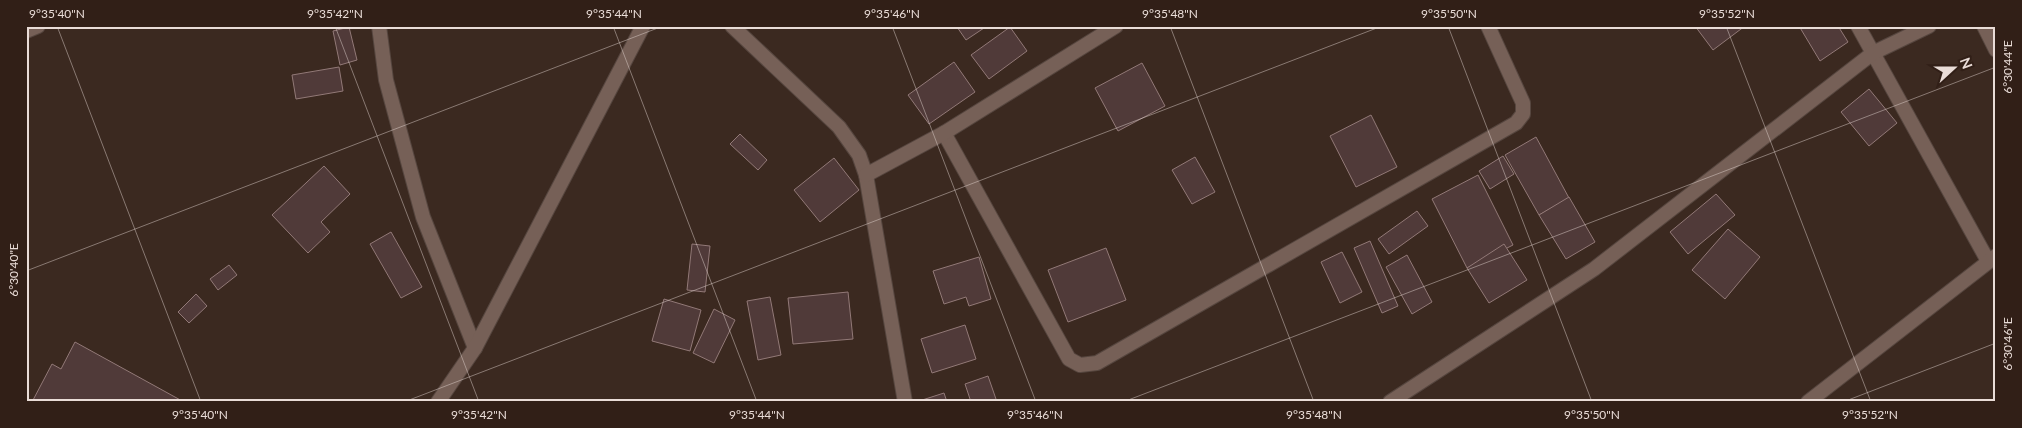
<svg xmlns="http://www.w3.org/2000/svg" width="2022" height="428" font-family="Lato,sans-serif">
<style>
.building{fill:#503a39;stroke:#927977}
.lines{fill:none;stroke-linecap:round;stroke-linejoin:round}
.minor-casing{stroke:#56463f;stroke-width:16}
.tertiary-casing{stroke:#56463f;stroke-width:16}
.minor{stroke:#766057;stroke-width:14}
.tertiary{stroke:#766057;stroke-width:14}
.ticks{fill:none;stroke:#e9dcd7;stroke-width:1;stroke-opacity:0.45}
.neatline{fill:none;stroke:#e9dcd7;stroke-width:2}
.ticks-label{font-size:12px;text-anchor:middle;fill:#e9dcd7}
</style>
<rect width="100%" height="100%" fill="#3b2920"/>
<g class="building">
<path d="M958,26H987L966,40L957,27Z"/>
<path d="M1695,26H1745L1713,50Z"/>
<path d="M1799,26H1838L1848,42L1820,61Z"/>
<path d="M349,27L357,60L340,65L333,31Z"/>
<path d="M1010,27L1027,51L989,79L971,55Z"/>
<path d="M954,62L975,92L929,124L908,95Z"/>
<path d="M1142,63L1165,106L1118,131L1095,88Z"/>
<path d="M339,67L343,91L296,99L292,75Z"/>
<path d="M1869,89L1897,123L1869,146L1841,112Z"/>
<path d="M1371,115L1397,167L1356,187L1330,136Z"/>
<path d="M740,134L767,160L758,170L730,144Z"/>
<path d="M1536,137L1569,198L1539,215L1505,155Z"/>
<path d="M1503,156L1514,174L1490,189L1479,171Z"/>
<path d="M1195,157L1215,192L1192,204L1172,170Z"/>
<path d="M834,158L859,190L820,222L794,190Z"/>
<path d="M324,166L350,194L321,222L330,232L308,253L272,215Z"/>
<path d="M1478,175L1513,245L1467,268L1432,199Z"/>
<path d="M1716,194L1735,215L1688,254L1670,232Z"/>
<path d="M1569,197L1595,242L1566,259L1539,215Z"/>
<path d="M1417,211L1428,226L1389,254L1378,239Z"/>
<path d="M1728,229L1760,257L1725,299L1692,270Z"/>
<path d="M391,232L422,287L401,298L370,244Z"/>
<path d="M1370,241L1398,306L1382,313L1354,248Z"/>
<path d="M692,244L710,246L705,292L687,290Z"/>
<path d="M1504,244L1527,280L1489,303L1467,268Z"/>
<path d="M1106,248L1126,300L1068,322L1048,270Z"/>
<path d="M1342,252L1362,292L1340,303L1321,262Z"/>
<path d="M1407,255L1432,302L1412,314L1386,267Z"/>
<path d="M979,257L991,299L969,306L966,297L944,304L933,271Z"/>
<path d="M229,265L237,275L218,290L210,279Z"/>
<path d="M848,292L853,339L793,344L788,298Z"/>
<path d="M196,294L207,306L189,323L178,312Z"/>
<path d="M770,297L781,355L758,360L747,301Z"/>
<path d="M664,299L701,310L690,351L652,341Z"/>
<path d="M714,309L735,320L714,363L693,353Z"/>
<path d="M965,325L976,359L932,373L921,339Z"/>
<path d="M75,342L184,402H32L52,364L61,369Z"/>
<path d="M988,376L997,402H971L965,384Z"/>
<path d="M944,393L947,402H916Z"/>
</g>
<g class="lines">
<g class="minor-casing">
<g id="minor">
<path d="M379,26L386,80L423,217L475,348"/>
<path d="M732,26L839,127L859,155L866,175L905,402"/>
<path d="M1858,26L1988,261"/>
<path d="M1984,26L1996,50"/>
<path d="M26,31L38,26"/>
<path d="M944,133L1069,359L1080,365L1097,363L1516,123L1523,114V103L1488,26"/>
<path d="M866,175L944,133L1116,26"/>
<path d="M1390,402L1594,269L1873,53L1929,26"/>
<path d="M1808,402L1996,256"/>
</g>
</g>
<g class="tertiary-casing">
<path id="tertiary" d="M438,402L475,348L643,26"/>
</g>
<use href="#minor" class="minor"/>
<use href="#tertiary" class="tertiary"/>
</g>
<path class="ticks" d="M57,26L201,402M335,26L479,402M613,26L757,402M892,26L1036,402M1170,26L1314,402M1448,26L1592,402M1726,26L1871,402M26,271L663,26M404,402L1382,26M1123,402L1996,67M1843,402L1996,343"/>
<rect width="2022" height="428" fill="none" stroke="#311f17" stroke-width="55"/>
<g transform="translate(1954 68) rotate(69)" stroke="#311f17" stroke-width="4" paint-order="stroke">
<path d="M0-4L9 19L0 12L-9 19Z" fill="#e9dcd7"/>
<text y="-8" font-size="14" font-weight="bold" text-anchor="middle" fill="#e9dcd7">N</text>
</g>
<rect x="28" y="28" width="1966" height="372" class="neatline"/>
<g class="ticks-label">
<text x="57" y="18">9°35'40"N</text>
<text x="335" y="18">9°35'42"N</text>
<text x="614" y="18">9°35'44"N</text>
<text x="892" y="18">9°35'46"N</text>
<text x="1170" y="18">9°35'48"N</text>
<text x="1449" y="18">9°35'50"N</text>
<text x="1727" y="18">9°35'52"N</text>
<text transform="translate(2008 67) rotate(-90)" y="4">6°30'44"E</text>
<text transform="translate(14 270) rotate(-90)" y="4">6°30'40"E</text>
<text transform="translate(2008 344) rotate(-90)" y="4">6°30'46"E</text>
<text x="200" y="419">9°35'40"N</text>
<text x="479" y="419">9°35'42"N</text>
<text x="757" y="419">9°35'44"N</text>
<text x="1035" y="419">9°35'46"N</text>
<text x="1314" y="419">9°35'48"N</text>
<text x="1592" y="419">9°35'50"N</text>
<text x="1870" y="419">9°35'52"N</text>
</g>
</svg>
